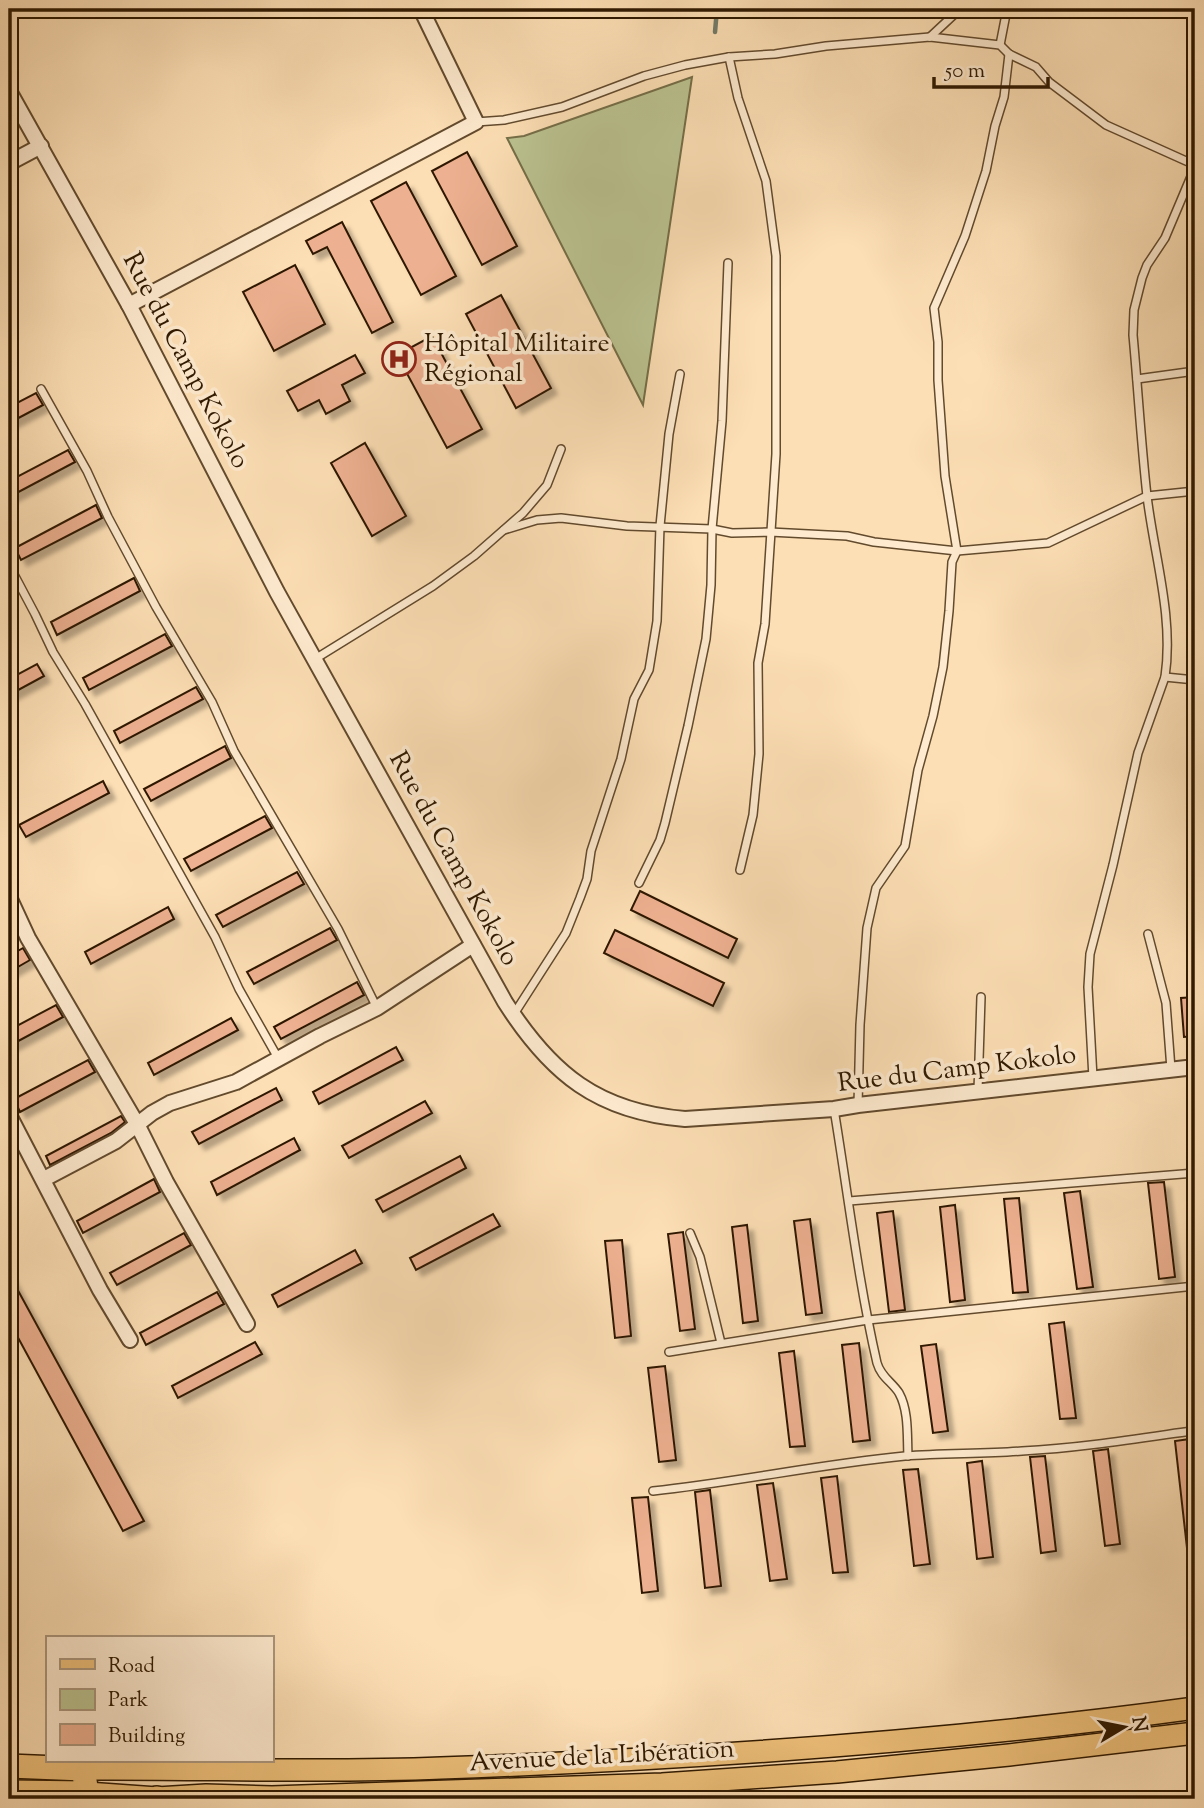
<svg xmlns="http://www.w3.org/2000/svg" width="1204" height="1808" font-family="'Sorts Mill Goudy',serif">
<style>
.green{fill:#bbc391;stroke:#756e48;stroke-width:2}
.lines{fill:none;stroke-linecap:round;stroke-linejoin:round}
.stream{stroke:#727b6a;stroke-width:4.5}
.building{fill:#edb090;stroke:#2f1900;stroke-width:2;filter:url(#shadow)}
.service-casing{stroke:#624a2d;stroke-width:10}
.minor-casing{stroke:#624a2d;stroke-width:18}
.primary-casing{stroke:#2f1900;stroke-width:24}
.trunk-casing{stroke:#2f1900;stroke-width:26}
.service{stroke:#feeacf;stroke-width:7}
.minor{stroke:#feeacf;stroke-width:14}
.primary{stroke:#eec07a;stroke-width:21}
.trunk{stroke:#eec07a;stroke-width:23}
.labels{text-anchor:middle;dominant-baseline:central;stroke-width:7;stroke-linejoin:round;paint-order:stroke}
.poi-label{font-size:26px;fill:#2f1900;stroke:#feeacf;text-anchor:start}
.street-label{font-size:26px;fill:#2f1900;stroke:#feeacf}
</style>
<defs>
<filter id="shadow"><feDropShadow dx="6" dy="6" stdDeviation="2" flood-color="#0004"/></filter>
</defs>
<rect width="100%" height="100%" fill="#fddfb5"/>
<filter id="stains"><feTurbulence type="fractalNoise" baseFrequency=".00286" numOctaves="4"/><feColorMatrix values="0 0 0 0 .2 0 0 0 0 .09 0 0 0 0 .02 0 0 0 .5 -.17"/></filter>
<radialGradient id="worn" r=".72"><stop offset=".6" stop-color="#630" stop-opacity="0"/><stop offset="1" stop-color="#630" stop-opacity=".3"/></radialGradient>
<path class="green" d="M692,77L643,405L507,138L524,136Z"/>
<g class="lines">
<path class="stream" d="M715,32L717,9"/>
</g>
<g class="building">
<path d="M467,152L517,246L482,265L432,171Z"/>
<path d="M406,182L456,276L421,295L371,201Z"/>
<path d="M342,222L393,322L372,333L327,247L313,254L306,241Z"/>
<path d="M295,265L325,324L274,351L243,292Z"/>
<path d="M501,295L551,388L516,408L466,314Z"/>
<path d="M432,336L482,429L447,448L397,355Z"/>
<path d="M355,355L365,373L342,385L350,401L326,414L319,400L298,411L287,391Z"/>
<path d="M36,393L43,405L9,423V407Z"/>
<path d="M365,443L406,516L372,536L331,463Z"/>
<path d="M68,450L75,462L9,497V481Z"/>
<path d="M96,505L102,518L21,560L15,548Z"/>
<path d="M134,578L140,591L57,635L51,622Z"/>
<path d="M165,634L172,646L89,690L83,678Z"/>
<path d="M37,664L44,676L9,695V679Z"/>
<path d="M196,687L203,699L120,743L114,731Z"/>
<path d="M225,746L231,758L151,801L144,789Z"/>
<path d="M103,781L109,793L26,837L19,825Z"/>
<path d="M265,816L272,828L191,871L184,859Z"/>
<path d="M297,872L304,884L223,927L216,915Z"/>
<path d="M640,891L737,939L728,958L631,910Z"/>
<path d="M168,907L174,919L91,964L85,952Z"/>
<path d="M330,928L337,940L254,984L247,972Z"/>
<path d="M615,930L724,983L713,1006L604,953Z"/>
<path d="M23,948L30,960L9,972V956Z"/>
<path d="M357,982L364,995L281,1039L274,1027Z"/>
<path d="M1195,997V1036L1184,1037L1181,998Z"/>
<path d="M56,1005L63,1017L9,1046V1030Z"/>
<path d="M231,1018L238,1030L154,1075L148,1063Z"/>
<path d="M396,1047L403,1060L319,1104L313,1092Z"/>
<path d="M88,1060L95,1072L20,1112L14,1099Z"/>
<path d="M276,1088L282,1100L199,1144L192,1132Z"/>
<path d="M425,1101L432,1113L349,1158L342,1146Z"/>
<path d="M121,1116L125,1122L111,1133L50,1165L46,1156Z"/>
<path d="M294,1138L300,1150L217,1195L211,1182Z"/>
<path d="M460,1156L466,1168L383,1212L376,1200Z"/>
<path d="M154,1179L160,1192L83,1233L77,1221Z"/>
<path d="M1164,1182L1175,1277L1159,1279L1148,1183Z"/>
<path d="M1080,1191L1093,1287L1077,1289L1064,1193Z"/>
<path d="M1019,1198L1028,1292L1013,1293L1004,1199Z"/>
<path d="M955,1205L965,1300L950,1302L940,1207Z"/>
<path d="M893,1211L905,1310L889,1312L877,1213Z"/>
<path d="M493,1214L500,1226L416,1270L410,1258Z"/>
<path d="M810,1219L822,1313L806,1315L794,1221Z"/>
<path d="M747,1225L758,1321L743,1323L732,1227Z"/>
<path d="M683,1232L695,1329L680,1331L668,1234Z"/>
<path d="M184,1233L191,1245L117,1285L110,1273Z"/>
<path d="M622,1240L631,1336L615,1338L605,1241Z"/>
<path d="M355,1250L362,1263L278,1307L272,1295Z"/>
<path d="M9,1274L144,1521L123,1531L9,1321Z"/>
<path d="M217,1292L224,1304L146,1345L140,1333Z"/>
<path d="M1064,1322L1076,1418L1060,1419L1049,1324Z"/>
<path d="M255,1342L262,1354L178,1398L172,1386Z"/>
<path d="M859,1343L870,1440L853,1442L842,1345Z"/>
<path d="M936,1344L948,1431L933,1433L921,1346Z"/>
<path d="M794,1351L805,1446L790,1447L779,1353Z"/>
<path d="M665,1366L676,1460L659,1462L648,1368Z"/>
<path d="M1190,1439L1195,1487V1548H1187L1175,1441Z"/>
<path d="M1108,1449L1120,1544L1105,1546L1093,1451Z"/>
<path d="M1045,1456L1056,1551L1041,1553L1030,1457Z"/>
<path d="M982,1461L993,1557L977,1559L967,1463Z"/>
<path d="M918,1469L930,1564L914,1566L903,1470Z"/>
<path d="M837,1476L848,1572L833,1573L821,1478Z"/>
<path d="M773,1483L787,1579L770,1581L757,1485Z"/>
<path d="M710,1490L721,1586L705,1588L695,1492Z"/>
<path d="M648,1497L658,1591L642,1593L632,1498Z"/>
</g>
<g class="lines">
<g class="service-casing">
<g id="service">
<path d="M930,37L960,9"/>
<path d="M1000,45L1007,9"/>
<path d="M729,57L738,98L766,181L776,256V454L765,624L758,663L759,754L753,815L740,870"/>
<path d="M476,122L504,120L562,107L644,76L685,65L729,57L775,54L826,46L930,37L1000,45L1009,54L1036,67L1049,82L1106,125L1195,165"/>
<path d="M1137,379L1195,371"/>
<path d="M41,389L87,471L108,517L156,607L212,702L234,751L338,929L377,1008"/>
<path d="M504,530L537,520L561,518L627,526L712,529L732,533L770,532L847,536L874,542L957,551L1048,543L1147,496L1195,491"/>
<path d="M9,565L35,614L53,652L85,704L215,937L239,989L278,1058"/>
<path d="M315,659L433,586L474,556L523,513L547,485L561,449"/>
<path d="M1165,677L1195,680"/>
<path d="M639,883L660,840L665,823L688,726L706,639L711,585L712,529L722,421L728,263"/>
<path d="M1148,934L1166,1003L1171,1069"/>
<path d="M514,1014L566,933L580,898L587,879L591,851L621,759L634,699L649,670L657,621L660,526L669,434L680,374"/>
<path d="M1093,1078L1088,987L1090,954L1113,865L1138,753L1165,677C1174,617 1154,555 1147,496C1141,442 1138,389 1133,335L1134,310L1142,278L1147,265L1165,238L1195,167"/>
<path d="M978,1091L981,997"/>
<path d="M858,1105L860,1025L867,928L876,888L905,846L918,770L933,716L943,667L949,611L952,562L957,551L945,476L938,380V342L934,308L965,236L986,171L995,126L1004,97L1009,54"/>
<path d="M834,1109C848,1194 858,1280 877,1363C881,1377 892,1382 899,1393C909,1411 907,1436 908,1456"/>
<path d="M849,1201L1195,1173"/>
<path d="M690,1233L700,1257L721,1343"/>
<path d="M669,1352L868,1320L1195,1286"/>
<path d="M653,1491C737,1482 821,1464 905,1456C944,1453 983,1454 1022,1451C1079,1448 1135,1439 1191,1431"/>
<path d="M665,1787L675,1799"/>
</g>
</g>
<g class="minor-casing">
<g id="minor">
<path d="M9,91L129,305L277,592L505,1002C551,1074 598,1112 685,1119L834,1109L858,1105L1195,1067"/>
<path d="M9,163L41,146"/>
<path d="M129,305L476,122L421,9"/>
<path d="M9,897L28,938L137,1124L166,1182L247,1324"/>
<path d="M9,1115L100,1290L130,1340"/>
<path d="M44,1179L116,1141L152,1113L170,1103L236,1082L320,1036L377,1008L473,945"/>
</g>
</g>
<g class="primary-casing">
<g id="primary">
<path d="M83,1769C202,1768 322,1773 441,1768C693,1759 945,1742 1195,1708"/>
<path d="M87,1793L157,1798L206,1795L272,1797L662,1784L837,1772L1009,1755L1195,1733"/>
</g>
</g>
<g class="trunk-casing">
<g id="trunk">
<path d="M9,1766L83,1769L88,1799"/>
<path d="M9,1792L87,1793"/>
<path d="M155,1799L157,1798"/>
</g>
</g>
<use href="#service" class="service"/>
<use href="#minor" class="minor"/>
<use href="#primary" class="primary"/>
<use href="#trunk" class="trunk"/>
</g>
<defs>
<g id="hospital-ring" transform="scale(1.75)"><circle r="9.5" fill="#feeacf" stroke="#8f2418" stroke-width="1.5"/><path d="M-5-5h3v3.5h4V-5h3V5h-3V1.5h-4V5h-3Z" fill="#8f2418"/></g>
</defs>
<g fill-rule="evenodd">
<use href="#hospital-ring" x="399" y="359"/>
</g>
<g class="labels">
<g class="poi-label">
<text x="424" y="344">Hôpital Militaire<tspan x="424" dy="30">Régional</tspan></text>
</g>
<g class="street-label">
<text transform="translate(185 361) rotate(62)">Rue du Camp Kokolo</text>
<text transform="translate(453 859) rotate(61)">Rue du Camp Kokolo</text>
<text transform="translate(957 1070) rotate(-7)">Rue du Camp Kokolo</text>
<text transform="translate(602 1757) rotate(-3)">Avenue de la Libération</text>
</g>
</g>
<rect width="1204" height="1808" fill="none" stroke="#fddfb5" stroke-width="35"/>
<rect x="10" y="10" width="1183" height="1787" fill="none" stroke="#2f1900" stroke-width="3.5"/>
<rect x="18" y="18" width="1169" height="1773" fill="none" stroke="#2f1900" stroke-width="2"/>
<rect x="46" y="1636" width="228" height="126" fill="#feeacf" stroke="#ab967c" stroke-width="2"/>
<rect x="60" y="1659" width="35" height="10" fill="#eec07a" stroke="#ab967c" stroke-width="2"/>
<text x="108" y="1672" font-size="21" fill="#2f1900">Road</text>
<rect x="60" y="1689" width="35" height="21" fill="#bbc391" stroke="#ab967c" stroke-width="2"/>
<text x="108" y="1706" font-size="21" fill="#2f1900">Park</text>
<rect x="60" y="1724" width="35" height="21" fill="#edb090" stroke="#ab967c" stroke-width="2"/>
<text x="108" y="1742" font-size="21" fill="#2f1900">Building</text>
<g transform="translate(1124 1727) rotate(80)" stroke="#feeacf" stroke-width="5" paint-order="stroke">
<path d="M0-5L12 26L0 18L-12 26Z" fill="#2f1900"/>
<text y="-10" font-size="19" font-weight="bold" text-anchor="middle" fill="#2f1900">N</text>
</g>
<path d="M934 77v10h114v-10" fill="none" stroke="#2f1900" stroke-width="3.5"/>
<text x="945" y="77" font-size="21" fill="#2f1900" stroke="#feeacf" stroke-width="5" paint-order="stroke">50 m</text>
<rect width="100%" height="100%" filter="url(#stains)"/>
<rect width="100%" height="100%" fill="url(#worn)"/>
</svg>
